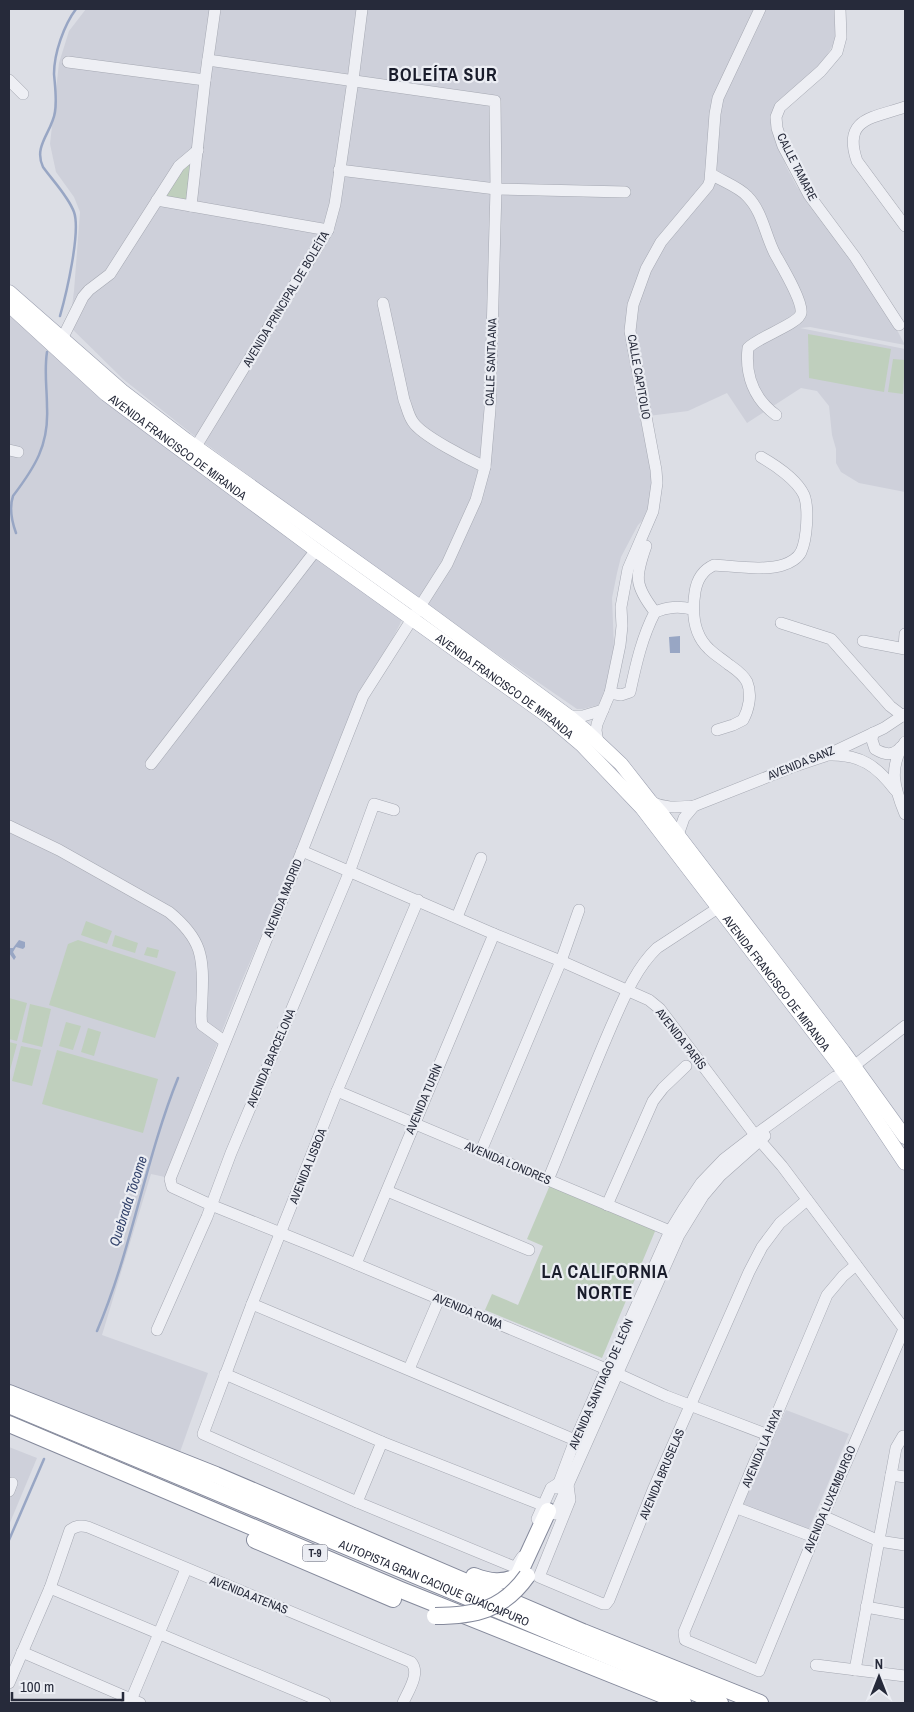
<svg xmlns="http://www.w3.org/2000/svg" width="914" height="1712" font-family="'Archivo Narrow',sans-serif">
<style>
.built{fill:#ced0da}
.green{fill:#bfcfbd}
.water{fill:#98a6c4}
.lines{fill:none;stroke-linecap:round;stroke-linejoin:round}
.stream{stroke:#98a6c4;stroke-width:2.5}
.minor-casing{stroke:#a5a8b2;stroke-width:12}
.major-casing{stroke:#9ca0b0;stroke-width:15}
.highway-casing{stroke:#84899b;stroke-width:18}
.minor{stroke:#eeeff4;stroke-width:11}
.major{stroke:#fff;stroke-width:14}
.highway{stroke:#fff;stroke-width:16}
.highway-bridge-casing{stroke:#84899b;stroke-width:18;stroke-linecap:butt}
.highway-bridge{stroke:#fff;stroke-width:16}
.labels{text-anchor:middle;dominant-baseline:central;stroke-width:4.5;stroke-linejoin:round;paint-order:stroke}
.shield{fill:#ebedf3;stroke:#616472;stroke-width:1}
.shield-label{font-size:11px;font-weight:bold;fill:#262a3a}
.street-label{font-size:12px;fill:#262a3a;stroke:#ebedf3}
.water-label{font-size:14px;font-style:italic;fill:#33436c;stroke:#ebedf3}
.district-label{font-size:18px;font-weight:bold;letter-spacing:1px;fill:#191c2b;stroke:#ebedf3}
</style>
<rect width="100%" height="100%" fill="#dcdee5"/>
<g class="built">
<path d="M86,9H837L835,42L823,61L798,86L773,131L786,166L797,187L833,228L883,304L905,345L810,327L800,328L905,349V492L859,483L841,472L836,463V449L832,435L829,406L817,391L801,388L747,423L727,393L688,411L640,417L652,472L650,513L638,525L631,538L621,557L617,573L612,598L614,649L608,686L602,701L598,705L583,709H577L445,618L192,434L123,379L65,322L72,306L74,291L80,212L74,197L56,172L50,144L59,63L69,31Z"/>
<path d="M9,314L402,618L400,624L371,680L240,985L165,1177L151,1174L102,1335L208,1373L180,1452L9,1384Z"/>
<path d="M786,1410L849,1434L808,1531L742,1506Z"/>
<path d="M9,1447L37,1458L9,1525Z"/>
</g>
<g class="green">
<path d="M194,160L188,201L164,198L185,165Z"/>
<path d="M808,334L891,349L884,392L809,378Z"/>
<path d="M893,359L905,360L903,394L888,392Z"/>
<path d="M86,921L112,931L107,944L81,935Z"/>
<path d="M115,935L138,943L135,953L112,946Z"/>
<path d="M78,940L176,972L155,1038L49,1005L68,944Z"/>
<path d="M147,947L159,950L157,958L144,955Z"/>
<path d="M9,998L27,1003L17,1041L9,1039Z"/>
<path d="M30,1004L51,1009L42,1047L22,1042Z"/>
<path d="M66,1022L81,1026L73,1050L59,1046Z"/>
<path d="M88,1028L101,1032L94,1056L81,1052Z"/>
<path d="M9,1042L17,1044L9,1074Z"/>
<path d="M21,1046L41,1050L32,1086L12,1081Z"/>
<path d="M57,1050L158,1079L143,1133L42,1104Z"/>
<path d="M550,1185L656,1229L602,1358L485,1310L492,1294L518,1305L543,1246L527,1239Z"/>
</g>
<g class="water">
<path d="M680,636V653H670L669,637Z"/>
<path d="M19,940L25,942V947L23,949L16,947L13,952L16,957L14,960L9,953V948H13Z"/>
</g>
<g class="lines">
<g class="stream">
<path d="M60,316C66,295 81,232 74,212C68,196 53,181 43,167C33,146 52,132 55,112C57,100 55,86 54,74C54,53 64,25 76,9"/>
<path d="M16,533C12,522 9,508 13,496C35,467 49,445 47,407C47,388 44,371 47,352"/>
<path d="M97,1331C132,1249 145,1160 178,1078"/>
<path d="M9,1540L44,1459"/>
</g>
<g class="minor-casing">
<g id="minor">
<path d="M840,9L841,37L837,52L821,71L780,107L776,117L777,128L783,146L809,195L855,257L899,325"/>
<path d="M208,60L495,101L496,189L490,409L485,467L476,500L447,564L363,696L302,851L170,1179L172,1187L211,1205L318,1248L618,1374L666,1396L768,1435"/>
<path d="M68,62L205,80"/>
<path d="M9,80L23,94"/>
<path d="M905,107C873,118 842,118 857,161L905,226"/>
<path d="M339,170L496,189L625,192"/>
<path d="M711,174C722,181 739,187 747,196C763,212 765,235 775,254C781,265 803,301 801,313C799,324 758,337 748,348C745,375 754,399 776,415"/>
<path d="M157,200L328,230"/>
<path d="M191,206L205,80L215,9"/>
<path d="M383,303L404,400C407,407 408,415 413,422C422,436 468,459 485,467"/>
<path d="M62,339L83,297L89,290L110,274L179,166L198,150"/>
<path d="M9,450L18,452"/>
<path d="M192,453L328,230L335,204L353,80L362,9"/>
<path d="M655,612C668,607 678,606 692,609"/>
<path d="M781,623L831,639L890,706L903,716"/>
<path d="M863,641L905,649"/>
<path d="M904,647L905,634"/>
<path d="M610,693L621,695L630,692C636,664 642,637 655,612C634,585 635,577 646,546"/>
<path d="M568,716H583L603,710"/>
<path d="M717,730L733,725L743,720C749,709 752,694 747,682C743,674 735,669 728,664C722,659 715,655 709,649C693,634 692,611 695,592C697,579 703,570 714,565C733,566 766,571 783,565C790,563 798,558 801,552C807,539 809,508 804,495C797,480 775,465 761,457"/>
<path d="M873,733L872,740L875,749C885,755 894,756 901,747"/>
<path d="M905,742C888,768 894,787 905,814"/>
<path d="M598,743L596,730L597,724L610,693L620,645L622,626L621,607L628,569L653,511L657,483L656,470L630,331L633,305L646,269L661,242L708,186L710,181L715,114L718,98L760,9"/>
<path d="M829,755C860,754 877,766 895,790"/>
<path d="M151,764L316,550"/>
<path d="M651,802C666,809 679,807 694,806L795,766L825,756L884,728L905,714"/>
<path d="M9,826L59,850L169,912C202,939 204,957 202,998C202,1007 200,1016 202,1025L224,1041"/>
<path d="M676,841L684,818L694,806"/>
<path d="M302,851L494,934L561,961L649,1000L660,1009L755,1135L782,1166L905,1330"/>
<path d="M418,900L337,1091L252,1304L203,1434L357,1502L512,1566H516L522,1557"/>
<path d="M457,917L481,858"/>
<path d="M337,1091L677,1234"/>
<path d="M481,1151L561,961L579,910"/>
<path d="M548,1180C569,1129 589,1078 611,1027C623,1000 635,969 657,948L718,908"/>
<path d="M387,1191L529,1250"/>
<path d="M607,1205L653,1101L663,1088L686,1066"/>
<path d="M356,1264L494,934"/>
<path d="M856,1265L843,1276L827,1295L768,1435L755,1461L684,1632L685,1640L759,1671L814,1537L904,1329"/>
<path d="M252,1304L575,1440"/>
<path d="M157,1330L207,1217L231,1153L347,878L374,804L394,810"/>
<path d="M409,1369L439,1299"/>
<path d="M225,1374L382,1442L542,1505"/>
<path d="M891,1475L905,1477"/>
<path d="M568,1485L570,1500L539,1577L603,1604H606L609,1600L653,1490L749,1272L762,1247L780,1223L807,1200"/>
<path d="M557,1488L575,1440L602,1379L613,1358L670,1231L684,1208L701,1183L724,1159L755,1135L835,1077L845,1073L905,1026"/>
<path d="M9,1491L12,1483"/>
<path d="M357,1502L382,1442"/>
<path d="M737,1508L814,1537"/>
<path d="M555,1514L679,1235L703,1196L720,1176L765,1136"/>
<path d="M823,1516L879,1541L905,1545"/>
<path d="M537,1519L551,1488L559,1483"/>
<path d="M50,1588L325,1703"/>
<path d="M866,1607L905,1614"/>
<path d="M22,1652L140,1703"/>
<path d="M816,1665L905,1676"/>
<path d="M855,1670L896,1448L903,1436"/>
<path d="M9,1683L50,1588L70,1530C76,1526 80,1525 88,1527L411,1662C421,1673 408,1691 403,1703"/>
<path d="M131,1700L186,1569"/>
</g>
</g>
<g class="major-casing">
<g id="major">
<path d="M9,292L122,391L186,440L420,607L568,716L586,731L621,764L650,801L661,813L843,1051L905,1137"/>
<path id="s1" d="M9,305L106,394L162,436L316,550L549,717L582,745L642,808L845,1073L905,1163"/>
</g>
</g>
<g class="highway-casing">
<g id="highway">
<path d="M9,1393L216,1475L583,1632L760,1703"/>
<path id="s2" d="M9,1405L720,1703"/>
<path d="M9,1424L401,1590L683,1703"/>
<path d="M255,1540L393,1599"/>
<path d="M474,1576C489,1582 503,1584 518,1576L548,1511"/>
</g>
</g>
<use href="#minor" class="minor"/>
<use href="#major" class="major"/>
<use href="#highway" class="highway"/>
<g class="highway-bridge-casing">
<path id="highway-bridge" d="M435,1616C475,1616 503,1610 527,1576"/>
</g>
<use href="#highway-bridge" class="highway-bridge"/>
</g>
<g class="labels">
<rect class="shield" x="302.5" y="1544.5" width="25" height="17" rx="4"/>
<g class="shield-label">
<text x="315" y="1553">T-9</text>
</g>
<g class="street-label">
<text transform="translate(797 167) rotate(63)">CALLE TAMARE</text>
<text transform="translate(286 299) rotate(-59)">AVENIDA PRINCIPAL DE BOLEÍTA</text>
<text transform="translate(491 362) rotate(-88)">CALLE SANTA ANA</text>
<text transform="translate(639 377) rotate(80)">CALLE CAPITOLIO</text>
<text stroke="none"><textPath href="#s1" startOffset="221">AVENIDA FRANCISCO DE MIRANDA</textPath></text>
<text stroke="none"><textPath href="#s1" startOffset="626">AVENIDA FRANCISCO DE MIRANDA</textPath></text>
<text transform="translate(801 763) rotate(-22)">AVENIDA SANZ</text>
<text transform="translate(283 898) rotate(-68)">AVENIDA MADRID</text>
<text stroke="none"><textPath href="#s1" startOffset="1031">AVENIDA FRANCISCO DE MIRANDA</textPath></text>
<text transform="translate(681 1039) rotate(52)">AVENIDA PARÍS</text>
<text transform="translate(271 1058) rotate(-67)">AVENIDA BARCELONA</text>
<text transform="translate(424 1099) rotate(-67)">AVENIDA TURÍN</text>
<text transform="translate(508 1163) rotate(23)">AVENIDA LONDRES</text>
<text transform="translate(308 1166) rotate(-68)">AVENIDA LISBOA</text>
<text transform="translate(468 1311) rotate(23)">AVENIDA ROMA</text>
<text transform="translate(601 1384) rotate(-66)">AVENIDA SANTIAGO DE LEÓN</text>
<text transform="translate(762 1448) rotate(-67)">AVENIDA LA HAYA</text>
<text transform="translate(662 1474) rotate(-67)">AVENIDA BRUSELAS</text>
<text transform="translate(830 1499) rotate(-67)">AVENIDA LUXEMBURGO</text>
<text stroke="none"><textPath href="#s2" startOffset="461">AUTOPISTA GRAN CACIQUE GUAICAIPURO</textPath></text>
<text transform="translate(249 1595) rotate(22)">AVENIDA ATENAS</text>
</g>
<g class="water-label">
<text transform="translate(128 1201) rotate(-72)">Quebrada Tócome</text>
</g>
<g class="district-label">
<text x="443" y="74">BOLEÍTA SUR</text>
<text x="605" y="1271">LA CALIFORNIA<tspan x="605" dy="21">NORTE</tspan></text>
</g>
</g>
<rect width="914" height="1712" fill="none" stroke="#262a3a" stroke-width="20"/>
<g transform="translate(879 1677)" stroke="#ebedf3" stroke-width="4" paint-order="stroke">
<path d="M0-4L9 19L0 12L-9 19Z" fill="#262a3a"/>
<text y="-8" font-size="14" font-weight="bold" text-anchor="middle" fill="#262a3a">N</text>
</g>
<path d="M12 1692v8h111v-8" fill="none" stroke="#262a3a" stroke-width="2.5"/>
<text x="20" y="1692" font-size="15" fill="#262a3a" stroke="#ebedf3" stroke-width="4" paint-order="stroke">100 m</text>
</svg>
